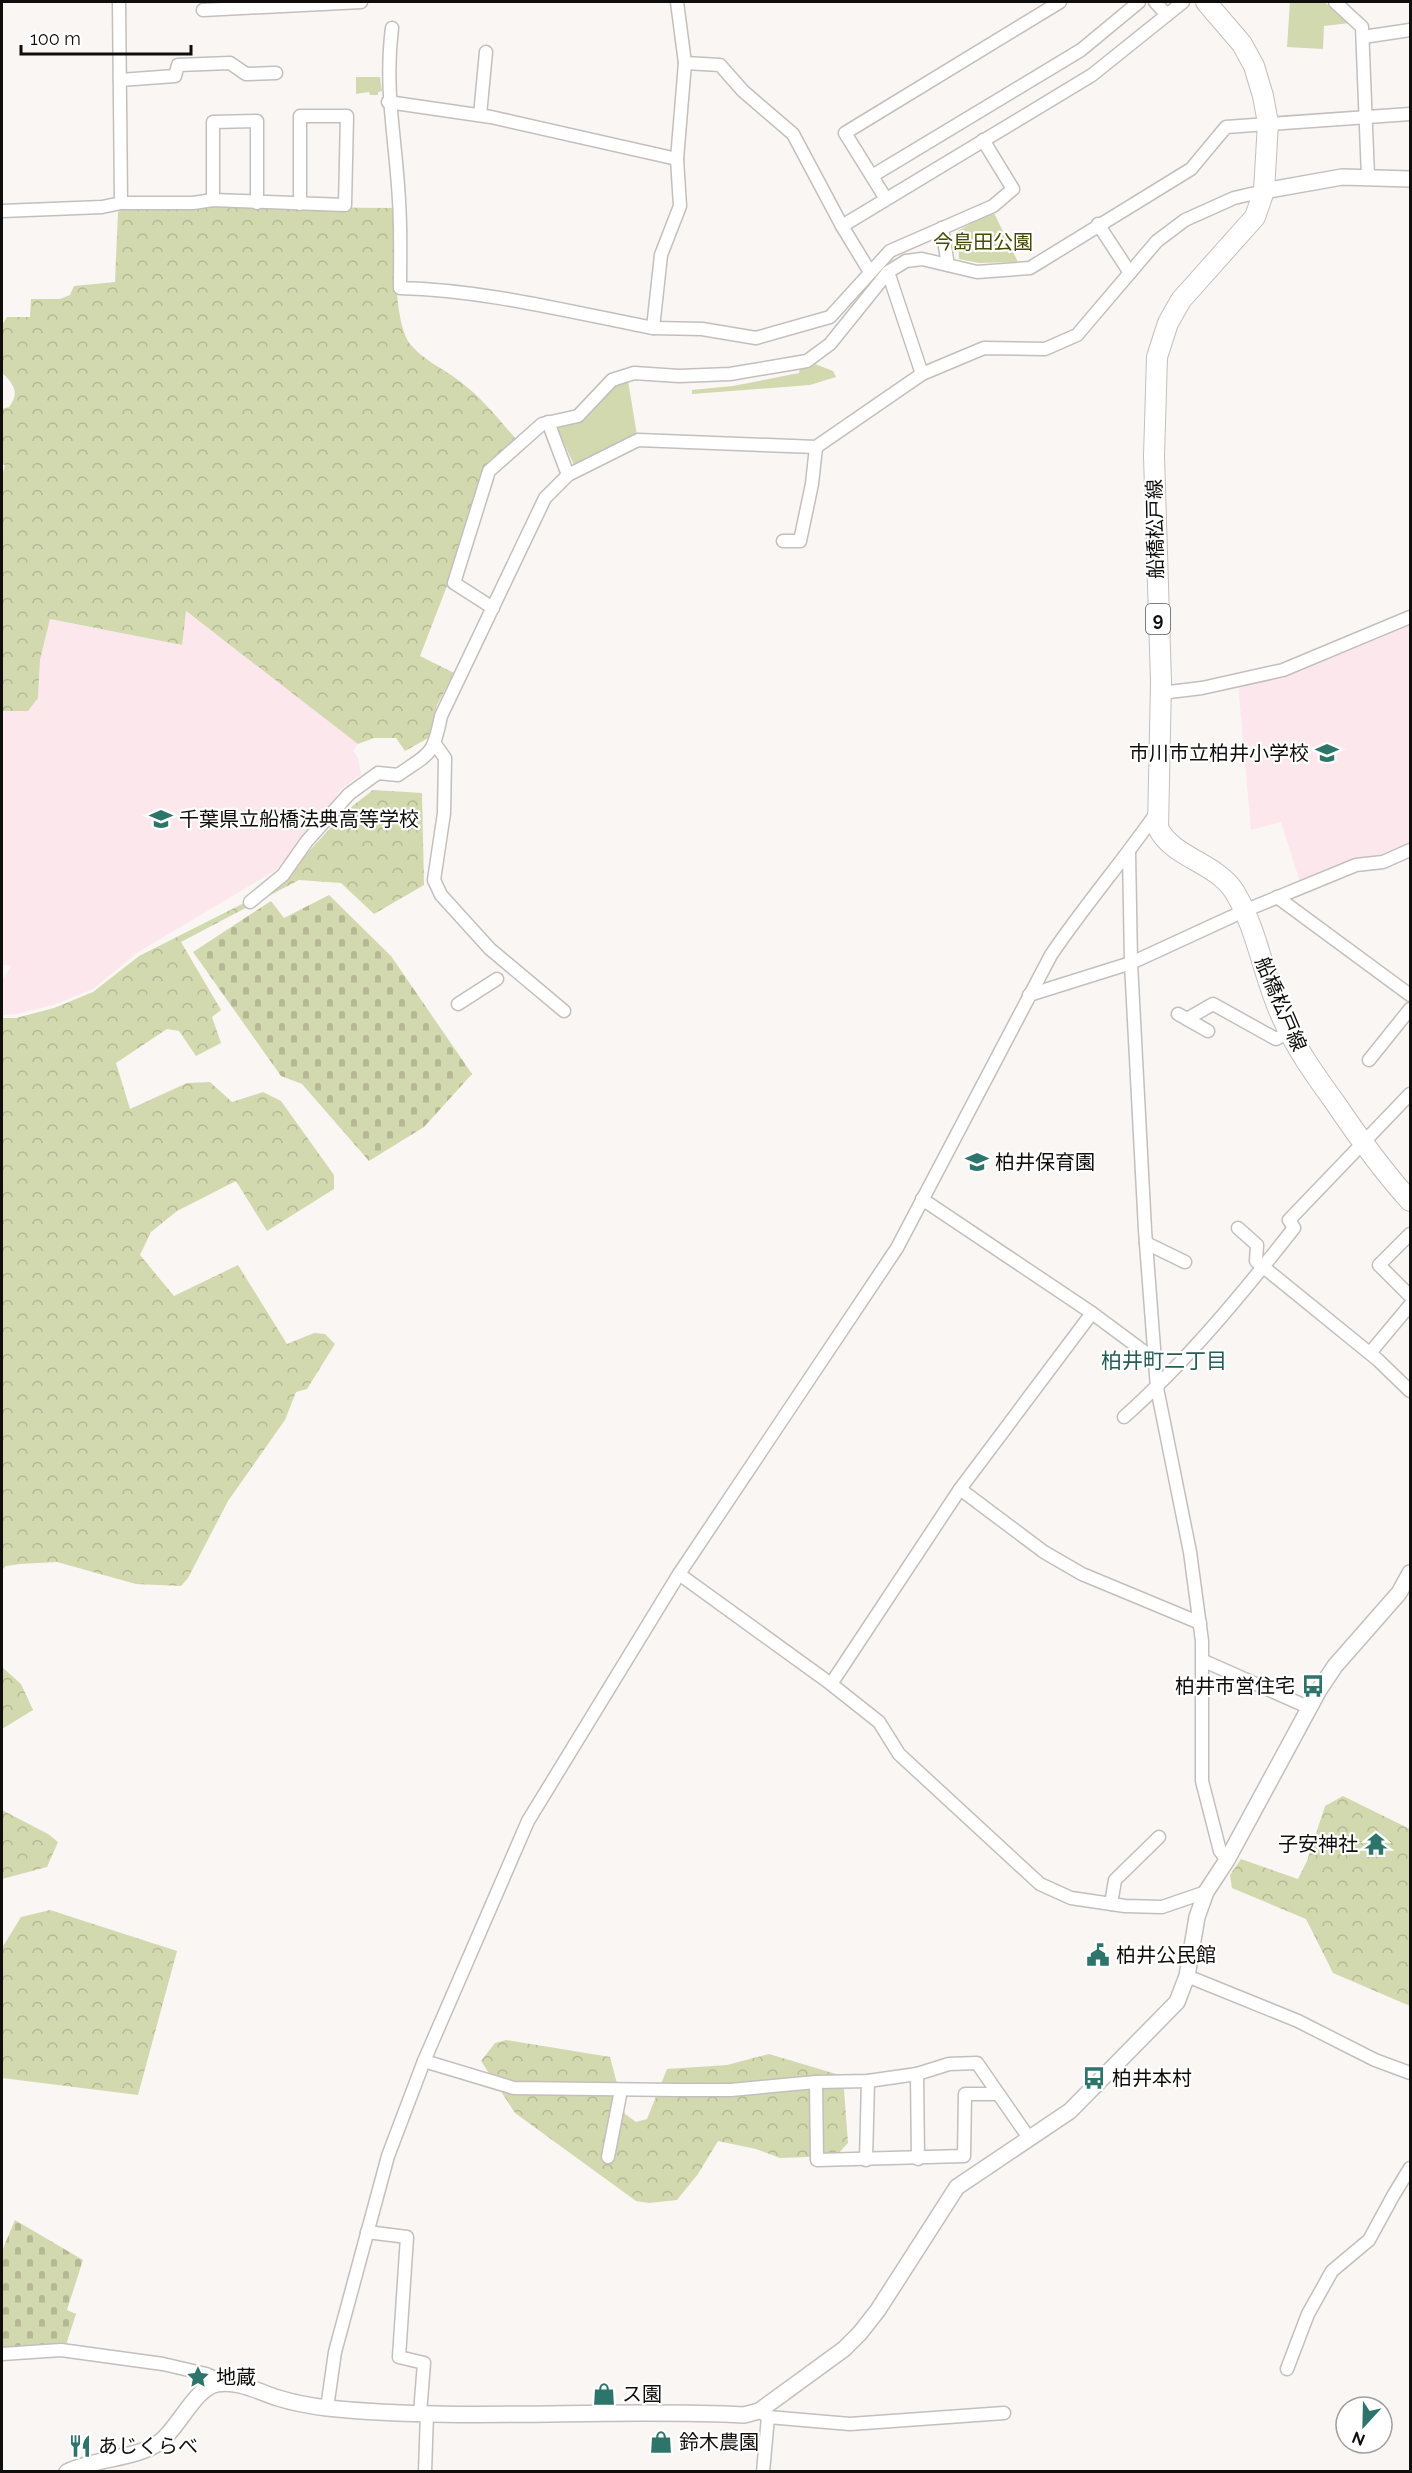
<svg xmlns="http://www.w3.org/2000/svg" width="1412" height="2473" font-family="Raleway,'Noto Sans JP',sans-serif">
<style>
.education{fill:#fce7ed}
.forest{fill:url(#forest-crowns)}
.cemetery{fill:url(#cemetery-stones)}
.park{fill:#d3d9ae}
.lines{fill:none;stroke-linecap:round;stroke-linejoin:round}
.minor-casing{stroke:#c3bfbd;stroke-width:15}
.tertiary-casing{stroke:#c3bfbd;stroke-width:18}
.primary-casing{stroke:#c3bfbd;stroke-width:22}
.minor{stroke:#fff;stroke-width:12}
.tertiary{stroke:#fff;stroke-width:15}
.primary{stroke:#fff;stroke-width:20}
.labels{text-anchor:middle;dominant-baseline:central;stroke-width:4.5;stroke-linejoin:round;paint-order:stroke}
.shield{fill:#fff;stroke:#575656;stroke-width:1.5}
.shield-label{font-size:18px;font-weight:bold;fill:#0f0e0d}
.park-label{font-size:20px;fill:#454a00;stroke:#fff}
.street-label{font-size:20px;fill:#0f0e0d;stroke:#fff}
.poi-label{font-size:20px;fill:#0f0e0d;stroke:#fff;text-anchor:start}
.neighbourhood-label{font-size:21px;fill:#255d56;stroke:#fff}
</style>
<defs>
<pattern id="forest-crowns" width="20" height="18" patternUnits="userSpaceOnUse" patternTransform="scale(1.5)"><rect width="20" height="18" fill="#d3d9ae"/><path d="M2 6a3 3 0 1 1 6 0M12 15a3 3 0 1 1 6 0" fill="none" stroke="#b4b994"/></pattern>
<pattern id="cemetery-stones" width="16" height="16" patternUnits="userSpaceOnUse" patternTransform="scale(1.5)"><rect width="16" height="16" fill="#d3d9ae"/><path d="M2 7V4a2 2 0 0 1 4 0v3zM10 15v-3a2 2 0 0 1 4 0v3z" fill="#b4b994"/></pattern>
</defs>
<rect width="100%" height="100%" fill="#faf6f4"/>
<g class="education">
<path d="M185,611L347,733L358,744L353,751L358,758L361,774L340,790L328,810L276,870L137,953L93,989L56,1004L17,1014L2,1015V980L11,966L2,965V711H28L38,698L40,660L50,619L181,645Z"/>
<path d="M1410,621V845L1300,882L1281,822L1251,830L1238,683Z"/>
</g>
<g class="forest">
<path d="M131,206L396,208C397,242 391,317 410,344C422,359 442,368 458,380C480,396 497,417 515,438L482,470L447,586L420,656L454,673L437,705L430,737L405,751L396,738H374L358,744L186,611L182,645L50,619L40,660L38,698L28,711H2V477L5,465L2,464V409L9,407C20,393 14,384 2,373V325L7,317H30L31,299H60L70,295L74,286L115,282L118,212Z"/>
<path d="M373,790L422,793L424,885L374,914L341,883L299,880L181,942L221,1010L212,1017L221,1043L196,1056L179,1031L167,1029L116,1063L130,1109L187,1083L210,1082L232,1102L263,1092L281,1101L334,1175V1189L267,1231L236,1181L177,1211L151,1232L140,1255L174,1296L238,1265L287,1344L314,1333L325,1334L335,1344L307,1389L296,1392L285,1420L228,1501L188,1578L181,1586L136,1584L57,1562L20,1564L6,1566L2,1570V1018H16L54,1008L93,992L139,956L276,887L346,811Z"/>
<path d="M2,1667L21,1684L33,1710L2,1729Z"/>
<path d="M1343,1796L1410,1829V2006L1333,1973L1306,1919L1232,1888L1230,1875L1241,1859L1298,1879L1307,1861L1325,1806Z"/>
<path d="M2,1810L48,1834L58,1842L47,1867L2,1879Z"/>
<path d="M50,1910L177,1951L138,2095L2,2078V1948L21,1917Z"/>
<path d="M506,2040L610,2057L625,2114L636,2122L647,2119L667,2069L727,2065L769,2054L843,2076L848,2143L836,2156L780,2158L756,2149L718,2141L698,2174L677,2200L649,2203L636,2201L515,2113L481,2061L495,2043Z"/>
</g>
<g class="cemetery">
<path d="M329,895L391,956L472,1074L424,1127L369,1161L302,1084L281,1076L193,952L271,901L284,918Z"/>
<path d="M15,2220L83,2260L67,2310L76,2314L66,2345L2,2349V2251Z"/>
</g>
<g class="park">
<path d="M1290,2H1324L1350,23L1324,26L1323,49L1287,47Z"/>
<path d="M356,77H380L382,91L378,92V95H370L369,92L356,94Z"/>
<path d="M993,211L1018,262L979,263L959,259L958,231Z"/>
<path d="M815,364L833,371L836,377L810,385L692,394V390L733,386L799,373L800,367Z"/>
<path d="M628,381L637,435L574,465L557,428L589,413L615,386Z"/>
</g>
<g class="lines">
<g class="minor-casing">
<g id="minor">
<path d="M119,2L121,203"/>
<path d="M1155,2L1167,15"/>
<path d="M1335,2L1362,27L1368,177"/>
<path d="M203,10L361,2"/>
<path d="M392,28C384,90 396,140 399,201C401,230 400,259 400,288C485,290 570,312 653,328L661,255L680,206L677,159L685,63L677,2"/>
<path d="M1363,37L1410,30"/>
<path d="M685,63L720,65L743,91L793,134L842,226L870,272"/>
<path d="M120,80L175,76L178,65L230,63L246,74L276,73"/>
<path d="M388,102L491,117L677,159"/>
<path d="M480,115L486,52"/>
<path d="M872,176L1081,50L1139,2"/>
<path d="M886,199L845,133L1060,2"/>
<path d="M213,200V122L257,121V203"/>
<path d="M2,211L102,207L121,203H193L213,200L345,205L347,116H300V204"/>
<path d="M1098,224L1130,273"/>
<path d="M842,226L1092,75L1183,2"/>
<path d="M942,228L948,265"/>
<path d="M888,272L922,374"/>
<path d="M653,328L702,329L756,338L830,317L890,251L993,206L1013,189L983,140"/>
<path d="M548,422L568,475"/>
<path d="M783,541H800L812,484L816,447"/>
<path d="M493,608L454,583L489,471L542,424L578,416L612,380L634,373L679,376L730,374L807,361L830,344L888,272L906,261L922,259L977,272L1030,268L1191,169L1226,127L1410,114"/>
<path d="M1161,693L1202,688L1283,670L1410,617"/>
<path d="M435,744L445,758L444,813L434,880L441,895L490,949L564,1011"/>
<path d="M1129,852L1131,963L1145,1230L1157,1388L1190,1552L1202,1641V1781L1220,1851L1227,1860"/>
<path d="M1277,897L1410,995"/>
<path d="M250,902L283,875L307,841L349,794L378,773L398,775C431,752 433,756 441,716L545,498L568,475L638,440L816,447L922,374L984,348L1045,349L1077,335L1157,241L1185,220L1234,198L1264,191"/>
<path d="M1029,995L1131,963L1244,911L1356,865L1383,862L1410,850"/>
<path d="M458,1004L497,979"/>
<path d="M1178,1014L1208,1031"/>
<path d="M1187,1019L1213,1004L1276,1039L1289,1032"/>
<path d="M1369,1060L1410,1009"/>
<path d="M922,1199L1092,1313L1154,1359"/>
<path d="M1238,1228L1257,1245L1256,1261L1378,1360L1410,1391"/>
<path d="M1410,1234L1379,1265L1410,1296"/>
<path d="M1146,1243L1185,1262"/>
<path d="M1092,1313L960,1489L1044,1552L1082,1574L1200,1623"/>
<path d="M1370,1353L1410,1305"/>
<path d="M1124,1417C1187,1361 1242,1294 1294,1228L1289,1220L1410,1094"/>
<path d="M679,1574L831,1684L879,1722L899,1754L1040,1884L1071,1898L1125,1906L1162,1907L1206,1892"/>
<path d="M1204,1661L1310,1708"/>
<path d="M831,1684L960,1489"/>
<path d="M1111,1904L1115,1880L1159,1837"/>
<path d="M1187,1976L1298,2021L1375,2060L1410,2073"/>
<path d="M424,2061L514,2088L678,2090H731L816,2082L868,2081L917,2074L949,2064L977,2063L1029,2138"/>
<path d="M917,2074L918,2159"/>
<path d="M816,2082L817,2160L964,2156L965,2094H997"/>
<path d="M608,2157L621,2090"/>
<path d="M866,2160L868,2081"/>
<path d="M367,2232L407,2237L399,2357L424,2363L420,2413"/>
<path d="M2,2354L61,2350L163,2364L206,2374L227,2383"/>
<path d="M1287,2369L1308,2314L1332,2271L1369,2240L1393,2196L1410,2168"/>
<path d="M327,2408L335,2352L388,2156L424,2061L528,1821L679,1574L897,1248L1051,955C1084,906 1123,861 1157,812"/>
<path d="M759,2411L768,2417L850,2424L1004,2413"/>
<path d="M425,2472L427,2413"/>
<path d="M763,2472L768,2417"/>
</g>
</g>
<g class="tertiary-casing">
<g id="tertiary">
<path d="M1264,191L1342,177L1410,179"/>
<path d="M67,2472C94,2458 139,2459 161,2441C178,2428 196,2387 217,2384C238,2380 259,2392 278,2398C294,2403 311,2406 327,2408C465,2422 605,2408 744,2415L759,2411L844,2349L860,2333L878,2310L957,2187L1070,2111L1177,2002L1187,1976L1197,1917L1206,1892L1227,1860L1319,1690L1335,1666L1399,1593L1410,1573"/>
</g>
</g>
<g class="primary-casing">
<path id="primary" d="M1206,2L1242,44L1254,66L1263,96L1268,123L1264,191L1255,217L1181,300L1168,323L1157,357L1154,456L1161,682L1158,828C1173,858 1215,862 1234,891C1257,928 1263,975 1281,1015C1295,1047 1315,1075 1336,1104C1359,1138 1383,1171 1410,1201"/>
</g>
<use href="#minor" class="minor"/>
<use href="#tertiary" class="tertiary"/>
<use href="#primary" class="primary"/>
</g>
<defs>
<g id="school-bare" transform="scale(1.8)"><path d="M0-5L7-2L0 1L-7-2ZM-4 1L0 2.5L4 1V4Q0 6-4 4Z" fill="#2d746a" stroke="#fff" stroke-width="2.5" paint-order="stroke"/></g>
<g id="bus-bare" transform="scale(1.8)"><path d="M-5-6H5V4H4V6H2V4H-2V6H-4V4H-5ZM-3.5-4V0h7V-4ZM-3.5 1.2v1.5H-2V1.2ZM2 1.2v1.5H3.5V1.2Z" fill="#2d746a" stroke="#fff" stroke-width="2.5" paint-order="stroke"/></g>
<g id="temple-bare" transform="scale(1.8)"><path d="M0-6L5-2H3V0L6.5 2.5H4V6H1.5V3h-3V6H-4V2.5H-6.5L-3 0V-2H-5Z" fill="#2d746a" stroke="#fff" stroke-width="2.5" paint-order="stroke"/></g>
<g id="civic-bare" transform="scale(1.8)"><path d="M-.6-6.5H3V-4.5H.6V-3L4-1V1h2V6H-6V1h2V-1L-.6-3ZM-1.2 2.5V6h2.4V2.5Z" fill="#2d746a" stroke="#fff" stroke-width="2.5" paint-order="stroke"/></g>
<g id="sight-bare" transform="scale(1.8)"><path d="M0-6L1.8-2.2L6-1.7L2.9 1.2L3.7 5.4L0 3.3L-3.7 5.4L-2.9 1.2L-6-1.7L-1.8-2.2Z" fill="#2d746a" stroke="#fff" stroke-width="2.5" paint-order="stroke"/></g>
<g id="shop-bare" transform="scale(1.8)"><path d="M-5-2.5h2.3a2.7 3.5 0 0 1 5.4 0H5L5.5 6h-11ZM-1.5-2.5h3a1.5 2.3 0 0 0-3 0Z" fill="#2d746a" stroke="#fff" stroke-width="2.5" paint-order="stroke"/></g>
<g id="restaurant-bare" transform="scale(1.8)"><path d="M-5-6h1v4h1v-4h1v4h1v-4h1v5L-1.5 .5V6h-2V.5L-5-1ZM5-6V6H3V1.5H1.5Q1.5-4 5-6Z" fill="#2d746a" stroke="#fff" stroke-width="2.5" paint-order="stroke"/></g>
</defs>
<g fill-rule="evenodd">
<use href="#school-bare" x="1327" y="753"/>
<use href="#school-bare" x="161" y="819"/>
<use href="#school-bare" x="977" y="1162"/>
<use href="#bus-bare" x="1313" y="1686"/>
<use href="#temple-bare" x="1376" y="1844"/>
<use href="#civic-bare" x="1098" y="1955"/>
<use href="#bus-bare" x="1094" y="2078"/>
<use href="#sight-bare" x="198" y="2377"/>
<use href="#shop-bare" x="604" y="2394"/>
<use href="#shop-bare" x="661" y="2442"/>
<use href="#restaurant-bare" x="80" y="2446"/>
</g>
<g class="labels">
<rect class="shield" x="1146" y="604" width="24" height="30" rx="4.5"/>
<g class="shield-label">
<text x="1158" y="619">9</text>
</g>
<g class="park-label">
<text x="983" y="242">今島田公園</text>
</g>
<g class="street-label">
<text transform="translate(1155 529) rotate(-91)">船橋松戸線</text>
<text transform="translate(1281 1004) rotate(67)">船橋松戸線</text>
</g>
<g class="poi-label">
<text x="1309" y="753" text-anchor="end">市川市立柏井小学校</text>
<text x="179" y="819">千葉県立船橋法典高等学校</text>
<text x="995" y="1162">柏井保育園</text>
<text x="1295" y="1686" text-anchor="end">柏井市営住宅</text>
<text x="1358" y="1844" text-anchor="end">子安神社</text>
<text x="1116" y="1955">柏井公民館</text>
<text x="1112" y="2078">柏井本村</text>
<text x="216" y="2377">地蔵</text>
<text x="622" y="2394">ス園</text>
<text x="679" y="2442">鈴木農園</text>
<text x="98" y="2446">あじくらべ</text>
</g>
<g class="neighbourhood-label">
<text x="1164" y="1360">柏井町二丁目</text>
</g>
</g>
<rect width="1412" height="2473" fill="none" stroke="#0f0e0d" stroke-width="6"/>
<g transform="translate(1364 2425) rotate(202)"><circle r="28" fill="#ffffff" stroke="#9f9f9e" stroke-width="1.5"/>
<path d="M0-4.5L10 22L0 15L-10 22Z" fill="#2d746a"/>
<text y="-9" font-size="16" font-weight="bold" text-anchor="middle" fill="#0f0e0d">N</text>
</g>
<path d="M21 45v9h170v-9" fill="none" stroke="#0f0e0d" stroke-width="3"/>
<text x="30" y="45" font-size="18" fill="#0f0e0d" stroke="#ffffff" stroke-width="4.5" paint-order="stroke">100 m</text>
</svg>
